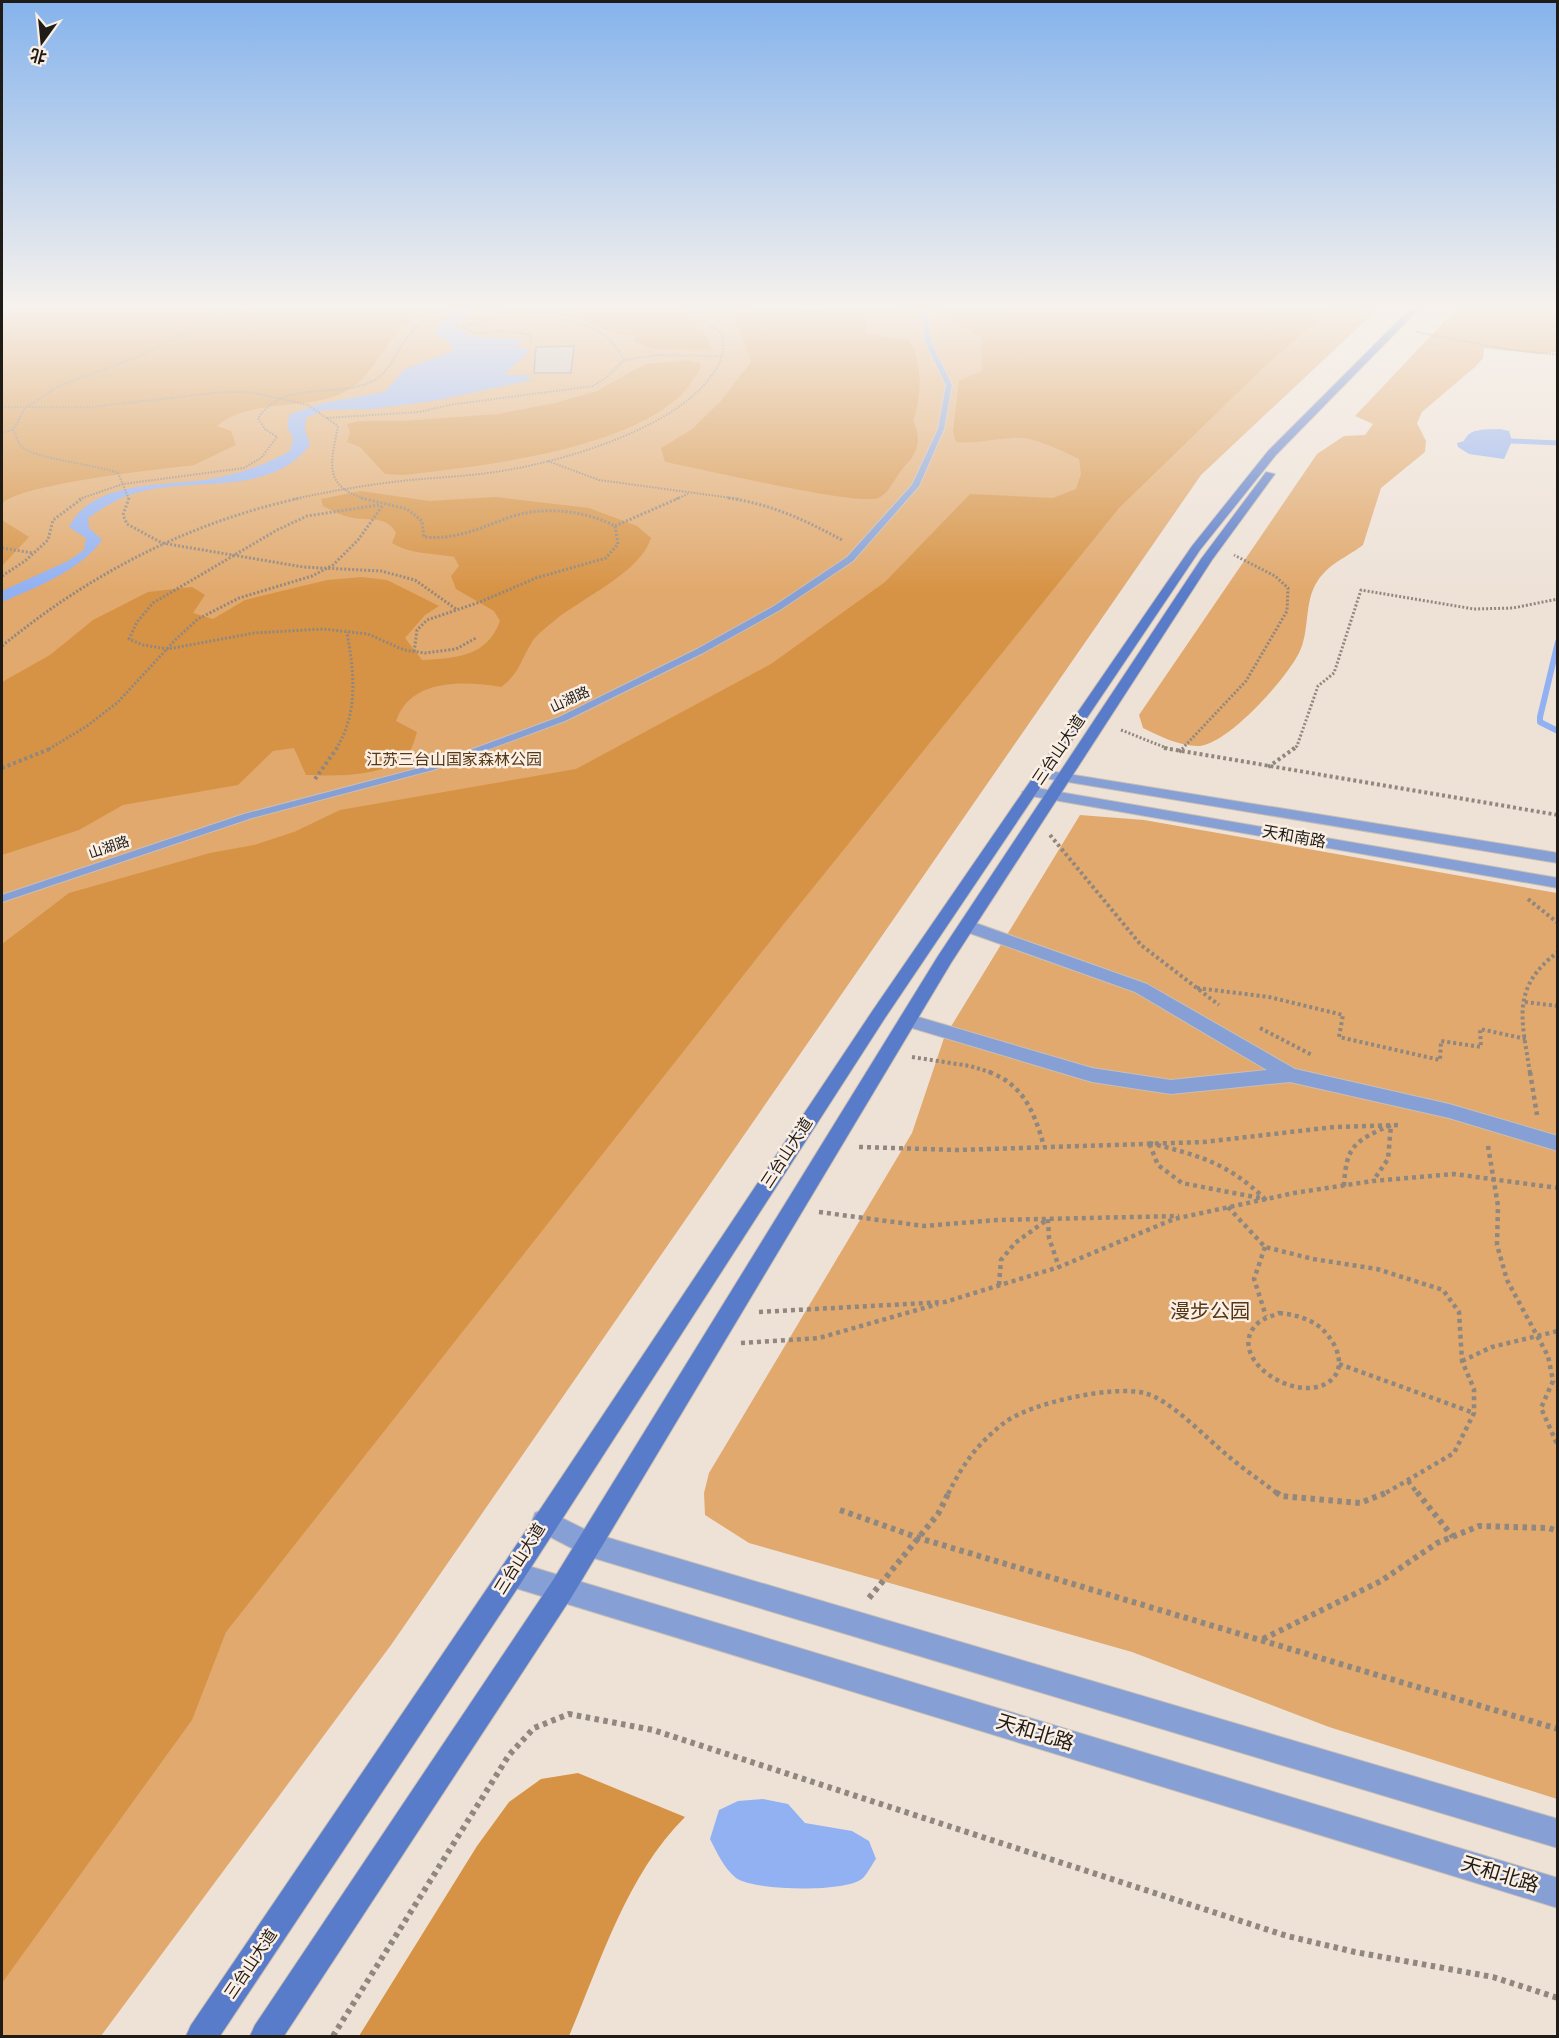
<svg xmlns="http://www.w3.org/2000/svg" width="1559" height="2038" font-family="'Source Sans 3','Noto Sans SC',sans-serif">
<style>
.green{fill:#e1a96d}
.forest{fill:#d79345}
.water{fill:#92b1f2}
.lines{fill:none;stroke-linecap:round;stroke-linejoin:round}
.stream-far1{stroke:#92b1f2;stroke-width:5}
.stream{stroke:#92b1f2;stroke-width:6}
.building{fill:#c7bcb1;stroke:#91877c;stroke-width:1.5}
.service-casing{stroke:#c9beb4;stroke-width:2}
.pedestrian-casing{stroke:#c9beb4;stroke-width:2}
.tertiary-casing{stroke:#c9beb4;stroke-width:2}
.secondary-casing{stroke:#c9beb4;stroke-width:2}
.path-far4{stroke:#90877f;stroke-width:2;stroke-dasharray:1.5 1.5;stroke-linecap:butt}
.path-far3{stroke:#90877f;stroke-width:3;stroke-dasharray:2 2;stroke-linecap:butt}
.path-far2{stroke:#90877f;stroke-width:4;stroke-dasharray:3 3;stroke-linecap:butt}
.path-far1{stroke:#90877f;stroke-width:4.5;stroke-dasharray:4 4;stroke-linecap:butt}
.path{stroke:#90877f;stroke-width:6;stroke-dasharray:4.5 4.5;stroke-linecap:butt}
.service{fill:#86a0d5;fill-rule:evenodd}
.pedestrian{fill:#86a0d5;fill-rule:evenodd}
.tertiary{fill:#86a0d5;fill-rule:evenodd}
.secondary{fill:#597cca;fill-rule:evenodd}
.labels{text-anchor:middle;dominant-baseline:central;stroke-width:5;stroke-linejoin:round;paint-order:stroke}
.far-street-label{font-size:14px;fill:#1f1b17;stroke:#fbefe4}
.street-label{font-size:16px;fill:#1f1b17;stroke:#fbefe4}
.park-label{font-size:16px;fill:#543717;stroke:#fbefe4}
.near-park-label{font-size:20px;fill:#543717;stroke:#fbefe4}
.near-street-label{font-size:20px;fill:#1f1b17;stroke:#fbefe4}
</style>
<rect width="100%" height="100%" fill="#eee2d7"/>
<g class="green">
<path d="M2,306H1381L1201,475L391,1645L101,2036H2Z"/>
<path d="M1459,306H1557V352L1539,354L1484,348L1483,358L1476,366L1422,412L1417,423L1426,441L1425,452L1381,488L1363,545C1346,558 1329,563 1317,582C1304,601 1310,632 1299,653C1286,679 1229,743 1200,746C1181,747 1159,736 1143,728L1139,715L1317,454L1344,436L1365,435L1373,424L1355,416Z"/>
<path d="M1080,815L1144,820L1557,893V1799L1329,1727L1132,1652L749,1543L705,1515L704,1493L709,1473L912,1133L944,1038Z"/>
</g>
<g class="forest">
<path d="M2,306H451C436,318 427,312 413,320C386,336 376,374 348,390C312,412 249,397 217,426L231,431L236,445L194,465C162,469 17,484 2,504Z"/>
<path d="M526,306H674C694,317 706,328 711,350L653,349L635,342L634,336C612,335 599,326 579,319C557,312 531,314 508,314Z"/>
<path d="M817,306H907C895,318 833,311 817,306Z"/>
<path d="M945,306H1334L1264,367L1119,508L783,925L226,1632L192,1720L2,1983V944L69,893L210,853L254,845L294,832L340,810L576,769L771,664L885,582L970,494L1053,498L1076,489L1081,474L1079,459C1059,450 1034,436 1012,438C992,439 975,444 956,442L953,431L959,381L982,371L981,338L945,316Z"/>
<path d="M820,310L862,313L867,320L865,334L909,340C923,366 922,394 913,421C922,439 918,453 905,466C896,475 890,493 878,498C857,506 698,468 665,462L661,448L691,430L720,402L751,362L734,314L747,311Z"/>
<path d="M688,360L700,363V370C693,379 686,391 678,398C617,451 482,466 403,475L385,474L360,447L347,442L350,432L347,424L359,421H403L498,414L555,403L597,391L645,364Z"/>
<path d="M361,491L429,501L496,497L589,508L637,526L651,538C641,572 582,598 555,620C547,627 537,634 532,642C520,661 520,673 501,687C464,681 411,678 396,721L417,732C414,742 411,754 402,760C375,777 335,776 306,775L294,748L273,751L238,785L123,805L79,830L2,855V682L50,655L93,620L148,592L192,587L205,595L193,613L213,619L245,600L327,580L362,577L387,580L439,606L425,615L405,638L422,660C456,658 487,657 500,621L494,611L456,589L451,576L459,566L454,557C433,553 409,554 392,543L396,533C387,514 366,522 349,517C340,515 331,510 323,506L321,499Z"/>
<path d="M2,520L29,537L2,566Z"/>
<path d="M578,1773L685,1817C626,1876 601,1961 569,2036H359L477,1846L509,1802L541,1779Z"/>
</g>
<g class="water">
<path d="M461,306H480L455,326L472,337L522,339L517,348L529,349C524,361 512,364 505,375H527L532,380L433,401L373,409L324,410L306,418L305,430L310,445C268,499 189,475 132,494C116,499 101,509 88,518L89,528L102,540C79,571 37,587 2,602V591L68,561L84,550L86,538L69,527C95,476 173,488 221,477C246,472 268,463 290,451L293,438L287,427L290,414L324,403L384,392L405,369L453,351L450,343L435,333L442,321Z"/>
<path d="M1500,429L1509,431L1512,441L1504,459L1469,454L1458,447L1457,443L1464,441C1470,427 1486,430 1500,429Z"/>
<path d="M763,1799L788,1804L805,1823L852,1831L869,1841L876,1859C872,1864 868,1873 863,1878C847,1893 754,1891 736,1878C724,1868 717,1853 710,1839L719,1810L738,1801Z"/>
</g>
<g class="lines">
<path class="stream-far1" d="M1512,441L1558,443"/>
<path class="stream" d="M1558,642L1540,717V722L1558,731"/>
</g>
<path class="building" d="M574,346L571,373H534L536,347Z"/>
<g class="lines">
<g class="service-casing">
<path id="service" d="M921,306H927L931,342L952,385L944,429L919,486L853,561L780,610L703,653L565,721L433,770L252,818L2,902V895L244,814L427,766L559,717L697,649L774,606L847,557L912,485L938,429L946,385L925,342Z"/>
</g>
<g class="pedestrian-casing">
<path id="pedestrian" d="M967,920L1147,984L1295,1069L1449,1104L1558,1136V1151L1449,1118L1290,1082L1171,1094L1092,1082L902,1025L899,1020L902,1015L908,1014L1092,1068L1171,1080L1267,1070L1135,992L961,930L959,926L961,922Z"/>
</g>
<g class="tertiary-casing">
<g id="tertiary">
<path d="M1043,770L1558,853V863L1038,777L1036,774Z"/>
<path d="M1030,787L1558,878V888L1025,795L1022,792Z"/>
<path d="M544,1509L592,1533L1558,1819V1848L587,1556L535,1529L532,1521L535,1513Z"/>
<path d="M512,1561L1558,1878V1908L512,1587L503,1583L499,1574L503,1565Z"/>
</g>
</g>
<g class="secondary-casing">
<g id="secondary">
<path d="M1413,306H1422L1276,455L1200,550L885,1018L521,1583L220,2036H186L191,2025L503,1565L873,1010L1192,546L1268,451Z"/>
<path d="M1266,472L1275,474L1212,560L951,963L571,1598L284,2036H250L255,2025L553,1580L938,956L1201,559Z"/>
</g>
</g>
<g class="path-far4">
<path d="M491,317L518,306"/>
<path d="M484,320L463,327L476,334L504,331L531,335V343"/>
<path d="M1416,332L1505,349L1558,355"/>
<path d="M624,360L659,355L721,356"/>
<path d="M2,407H91L223,392H250L308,405L338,426C331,463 322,486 366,499"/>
<path d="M2,433L12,430"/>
<path d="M548,461L599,480L739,499"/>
<path d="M79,499L123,484L244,468L261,458L277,437L265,429L258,418C285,379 333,399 371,382C395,371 399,338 421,324C437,315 458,319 475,319C515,319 565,311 601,333C612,340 618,349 624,360L607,377L593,386L449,405L419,412L326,418"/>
<path d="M129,499L118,473C98,465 32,458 22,447C18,443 16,435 13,430L25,408L59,386L138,357L195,327L257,306"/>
<path d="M294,499C327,492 360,486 393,482C431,477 469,477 507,470C568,460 705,421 723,352C724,347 722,340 722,334L686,306"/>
<path d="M676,499L688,494"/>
</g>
<g class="path-far3">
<path d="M129,498L123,515L127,524L162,543L303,567L381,571L415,580L456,609"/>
<path d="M361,498L407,509L422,521L424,537C457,540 480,528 510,517C543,506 584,510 615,526L618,544L606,558L536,578L480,602L427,620L417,630L414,653"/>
<path d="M728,498C771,504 805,520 842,540"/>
<path d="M379,505L307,516L277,530L153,603L137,622L129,639L143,645L168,649L254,633L323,629L368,634L404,650L425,653L456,649L476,638"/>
<path d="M615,526L679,498"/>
<path d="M2,548L33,553"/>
<path d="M2,576L25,561L48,540L53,520L83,498"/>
<path d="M2,646C90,574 189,522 301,498"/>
<path d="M1121,730L1169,749"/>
<path d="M49,749L87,726L118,702L177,638L198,619L239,598L312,576L333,565L358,540L383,505"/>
<path d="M336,749C359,712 354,673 347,632"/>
<path d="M1182,749L1246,681L1287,611L1288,588L1275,576L1234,555"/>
<path d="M1292,749L1297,746L1318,686L1334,673L1361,590L1474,609L1513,608L1558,599"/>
</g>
<g class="path-far2">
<path d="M1164,748L1558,815"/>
<path d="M1179,752L1183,748"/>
<path d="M1268,767L1295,748"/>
<path d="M2,768L52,748"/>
<path d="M315,779L337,748"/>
<path d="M1050,835L1141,945L1219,1005"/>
<path d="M1528,899L1558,923"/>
<path d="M1197,988L1269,997L1343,1015L1339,1037L1440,1060L1441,1041L1481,1047L1480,1029L1526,1039"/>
<path d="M1525,1002L1558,1006"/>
<path d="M1260,1028L1312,1055"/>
<path d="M912,1057L970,1066L993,1073"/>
<path d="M1530,1073C1522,1020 1510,988 1558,952"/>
</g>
<g class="path-far1">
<path d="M989,1072C1024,1085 1034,1112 1044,1146"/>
<path d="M1530,1072L1537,1115"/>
<path d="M1149,1143C1198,1155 1228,1163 1265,1199L1182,1183L1158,1165Z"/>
<path d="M1488,1146L1498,1206L1497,1245L1507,1280L1548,1356L1553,1381L1541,1408L1558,1446"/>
<path d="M859,1147L959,1150L1204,1142L1334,1127L1402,1125"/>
<path d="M1344,1186C1346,1145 1355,1141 1391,1125L1388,1159L1373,1181"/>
<path d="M1228,1207L1265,1247L1313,1259L1377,1269L1443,1290L1459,1312L1462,1361L1474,1389V1413L1454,1453L1384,1494"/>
<path d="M819,1212L924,1226L997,1220L1179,1216"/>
<path d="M1265,1247L1254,1279L1266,1316"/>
<path d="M999,1285L1001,1260L1015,1243L1048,1219L1049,1238L1059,1267"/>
<path d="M759,1312L945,1302L1059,1267L1174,1219L1294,1193L1373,1181L1454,1174L1558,1188"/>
<path d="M1279,1313C1291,1314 1303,1317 1314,1323C1333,1334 1352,1368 1327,1383C1292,1404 1223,1355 1258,1323C1263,1318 1273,1316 1279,1313Z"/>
<path d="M741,1343L819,1338L938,1304"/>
<path d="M1462,1361L1492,1347L1558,1331"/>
<path d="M1339,1364L1474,1413"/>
<path d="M1408,1481L1418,1494"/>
<path d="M948,1494C963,1464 977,1444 1004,1423C1030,1403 1112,1385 1144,1393C1170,1399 1206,1438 1227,1455C1243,1469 1261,1481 1278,1494"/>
</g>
<g class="path">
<path d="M1276,1492L1281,1496L1360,1503L1388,1492"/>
<path d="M1417,1492L1453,1537"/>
<path d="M840,1510L919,1538L1558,1729"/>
<path d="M869,1598L938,1514L949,1492"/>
<path d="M1263,1639L1381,1581L1437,1543L1479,1526L1548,1528L1558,1531"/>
<path d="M333,2036L509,1755L534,1728L569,1714L653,1730L1287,1936L1355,1952L1493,1977L1558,1998"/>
</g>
<use href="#service" class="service"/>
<use href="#pedestrian" class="pedestrian"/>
<use href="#tertiary" class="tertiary"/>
<use href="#secondary" class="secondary"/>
</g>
<linearGradient id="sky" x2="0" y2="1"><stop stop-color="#85b3ec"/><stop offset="0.52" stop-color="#f7f2ed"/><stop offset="1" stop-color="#f7f2ed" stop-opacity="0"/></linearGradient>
<rect width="1559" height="591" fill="url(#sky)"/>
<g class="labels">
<g class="far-street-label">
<text transform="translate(570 700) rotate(-25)">山湖路</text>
<text transform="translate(109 848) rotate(-19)">山湖路</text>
</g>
<g class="street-label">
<text transform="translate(1059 750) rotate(-56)">三台山大道</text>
<text transform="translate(1294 837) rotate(10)">天和南路</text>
<text transform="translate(787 1153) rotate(-57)">三台山大道</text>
<text transform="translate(520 1559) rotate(-58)">三台山大道</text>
<text transform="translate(251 1964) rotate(-56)">三台山大道</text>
</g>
<g class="park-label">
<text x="454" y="760">江苏三台山国家森林公园</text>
</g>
<g class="near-park-label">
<text x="1210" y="1312">漫步公园</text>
</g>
<g class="near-street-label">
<text transform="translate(1035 1733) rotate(17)">天和北路</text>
<text transform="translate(1500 1875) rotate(17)">天和北路</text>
</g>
</g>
<rect width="1559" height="2038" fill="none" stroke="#1f1b17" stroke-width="6"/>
<g transform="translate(42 42) rotate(195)" stroke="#fbefe4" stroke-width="4.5" paint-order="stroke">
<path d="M0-4.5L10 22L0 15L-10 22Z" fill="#1f1b17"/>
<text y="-9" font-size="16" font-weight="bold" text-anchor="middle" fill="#1f1b17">北</text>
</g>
</svg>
